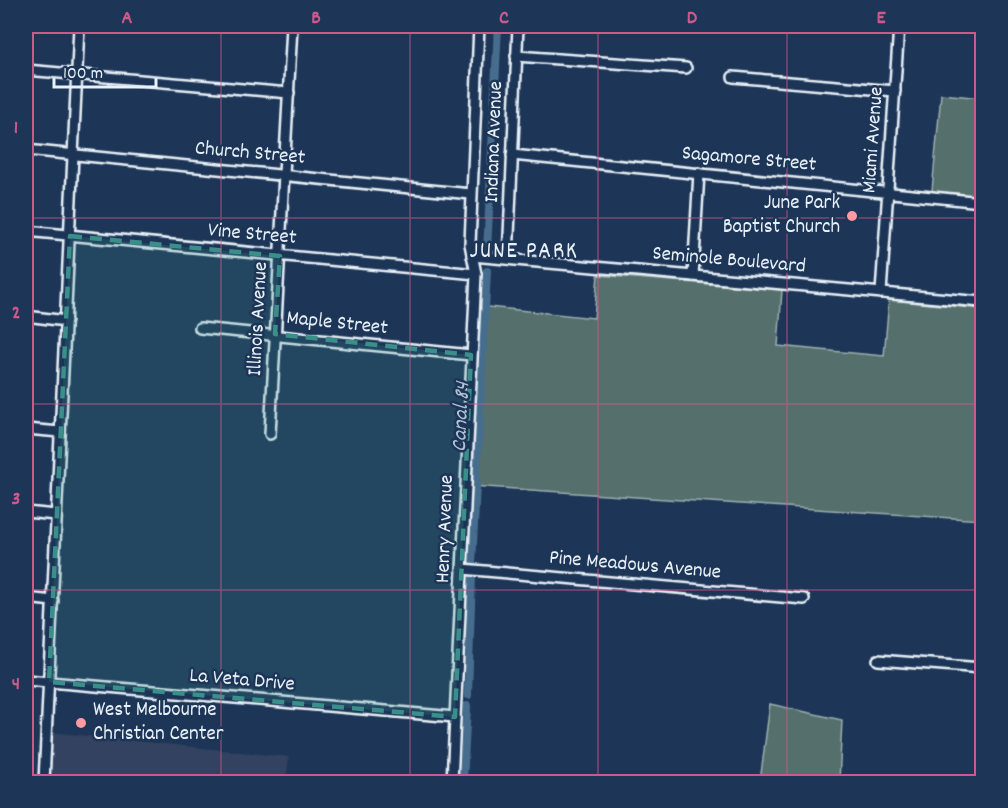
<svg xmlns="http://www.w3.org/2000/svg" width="1008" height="808" font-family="Dekko,sans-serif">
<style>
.built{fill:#334261}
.green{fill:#546f6c;stroke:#9eb0b2;stroke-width:1.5}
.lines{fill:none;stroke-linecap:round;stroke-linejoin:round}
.canal{stroke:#466d8e;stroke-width:8}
.minor-casing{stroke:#e8f1f8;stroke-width:14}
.minor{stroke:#1d3557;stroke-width:9}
.marked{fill:#3a8f8a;fill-opacity:0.2;stroke:#3a8f8a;stroke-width:4.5;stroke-dasharray:12 8;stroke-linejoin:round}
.grid{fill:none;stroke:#cd598a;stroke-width:1.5;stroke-opacity:0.55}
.poi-dot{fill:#ff9aa2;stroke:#1d3557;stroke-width:2}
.labels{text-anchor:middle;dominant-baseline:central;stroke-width:5;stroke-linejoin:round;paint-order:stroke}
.street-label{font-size:21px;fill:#e8f1f8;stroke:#1d3557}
.poi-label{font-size:21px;fill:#e8f1f8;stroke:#1d3557;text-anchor:end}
.water-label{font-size:22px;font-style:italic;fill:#afc3d3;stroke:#1d3557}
.quarter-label{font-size:24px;letter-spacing:1.5px;fill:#e8f1f8;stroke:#1d3557}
.neatline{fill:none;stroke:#cd598a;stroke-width:2}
.grid-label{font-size:20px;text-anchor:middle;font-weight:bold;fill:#cd598a}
</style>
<rect width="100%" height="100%" fill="#1d3557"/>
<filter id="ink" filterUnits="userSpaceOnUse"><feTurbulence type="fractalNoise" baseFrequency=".0167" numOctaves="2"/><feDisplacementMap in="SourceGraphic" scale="12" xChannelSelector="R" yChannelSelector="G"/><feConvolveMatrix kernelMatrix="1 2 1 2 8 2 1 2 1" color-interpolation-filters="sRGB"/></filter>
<g filter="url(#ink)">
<path class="built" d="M50,732L289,757L286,782H48Z"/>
<g class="green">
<path d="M941,94L982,98V196L932,191Z"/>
<path d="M598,275L782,290L778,346L884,356L889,300L982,309V520L470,486L479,306L594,318Z"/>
<path d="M770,704L842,720L839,782H769L761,774Z"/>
</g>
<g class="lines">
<g class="canal">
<path d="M487,251L498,26"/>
<path d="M472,564L487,271"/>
<path d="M468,695L472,575"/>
<path d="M463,782L467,706"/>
</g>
<g class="minor-casing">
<g id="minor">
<path d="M516,56L686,68"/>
<path d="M26,70L289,93"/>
<path d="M733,77L895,91"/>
<path d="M26,150L471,194"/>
<path d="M512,155L982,202"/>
<path d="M26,231L476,274"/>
<path d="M472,256L982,302"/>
<path d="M508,259L518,26"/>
<path d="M693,276L699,173"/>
<path d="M881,293L899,26"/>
<path d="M26,316L66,321"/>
<path d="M200,328L471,355"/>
<path d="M26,429L60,432"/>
<path d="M270,434L292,26"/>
<path d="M26,512L56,515"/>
<path d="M462,569L804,599"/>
<path d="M26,598L53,601"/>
<path d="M878,660L982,668"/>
<path d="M26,680L455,717"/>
<path d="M44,782L79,26"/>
<path d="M452,782L476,274L470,244L479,26"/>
</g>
</g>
<use href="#minor" class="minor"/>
</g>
</g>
<path class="marked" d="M70,236L280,256L275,334L471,355L455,717L49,682Z"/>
<path class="grid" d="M221,26V782M410,26V782M598,26V782M787,26V782M26,218H982M26,404H982M26,590H982"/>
<g class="poi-dot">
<circle cx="852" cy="216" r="6"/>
<circle cx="81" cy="723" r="6"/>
</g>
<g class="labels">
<g class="street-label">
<text transform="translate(874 140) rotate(-86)">Miami Avenue</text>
<text transform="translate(495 142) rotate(-88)">Indiana Avenue</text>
<text transform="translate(250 154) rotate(5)">Church Street</text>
<text transform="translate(749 160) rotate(5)">Sagamore Street</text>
<text transform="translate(252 235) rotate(5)">Vine Street</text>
<text transform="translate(729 261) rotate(5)">Seminole Boulevard</text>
<text transform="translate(259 319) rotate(-87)">Illinois Avenue</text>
<text transform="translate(337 324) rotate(6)">Maple Street</text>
<text transform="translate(446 529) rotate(-88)">Henry Avenue</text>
<text transform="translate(635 566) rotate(5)">Pine Meadows Avenue</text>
<text transform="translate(242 681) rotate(5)">La Veta Drive</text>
</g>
<g class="poi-label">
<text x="840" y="204">June Park<tspan x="840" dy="24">Baptist Church</tspan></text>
<text x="93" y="711" text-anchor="start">West Melbourne<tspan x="93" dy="24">Christian Center</tspan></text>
</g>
<g class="water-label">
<text transform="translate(462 417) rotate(-87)">Canal 84</text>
</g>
<g class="quarter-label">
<text x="524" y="252">JUNE PARK</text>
</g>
</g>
<rect width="1008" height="808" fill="none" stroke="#1d3557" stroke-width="66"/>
<path d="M54 78v9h102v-9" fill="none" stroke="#e8f1f8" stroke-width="3"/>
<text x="63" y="78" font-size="18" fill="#e8f1f8" stroke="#1d3557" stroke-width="4.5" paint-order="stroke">100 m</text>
<rect x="33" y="33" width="942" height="742" class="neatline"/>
<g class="grid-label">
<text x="127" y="23">A</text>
<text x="316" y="23">B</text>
<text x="504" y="23">C</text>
<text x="692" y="23">D</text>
<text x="881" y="23">E</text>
<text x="16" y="133">1</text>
<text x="16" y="318">2</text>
<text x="16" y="504">3</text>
<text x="16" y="689">4</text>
</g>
</svg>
